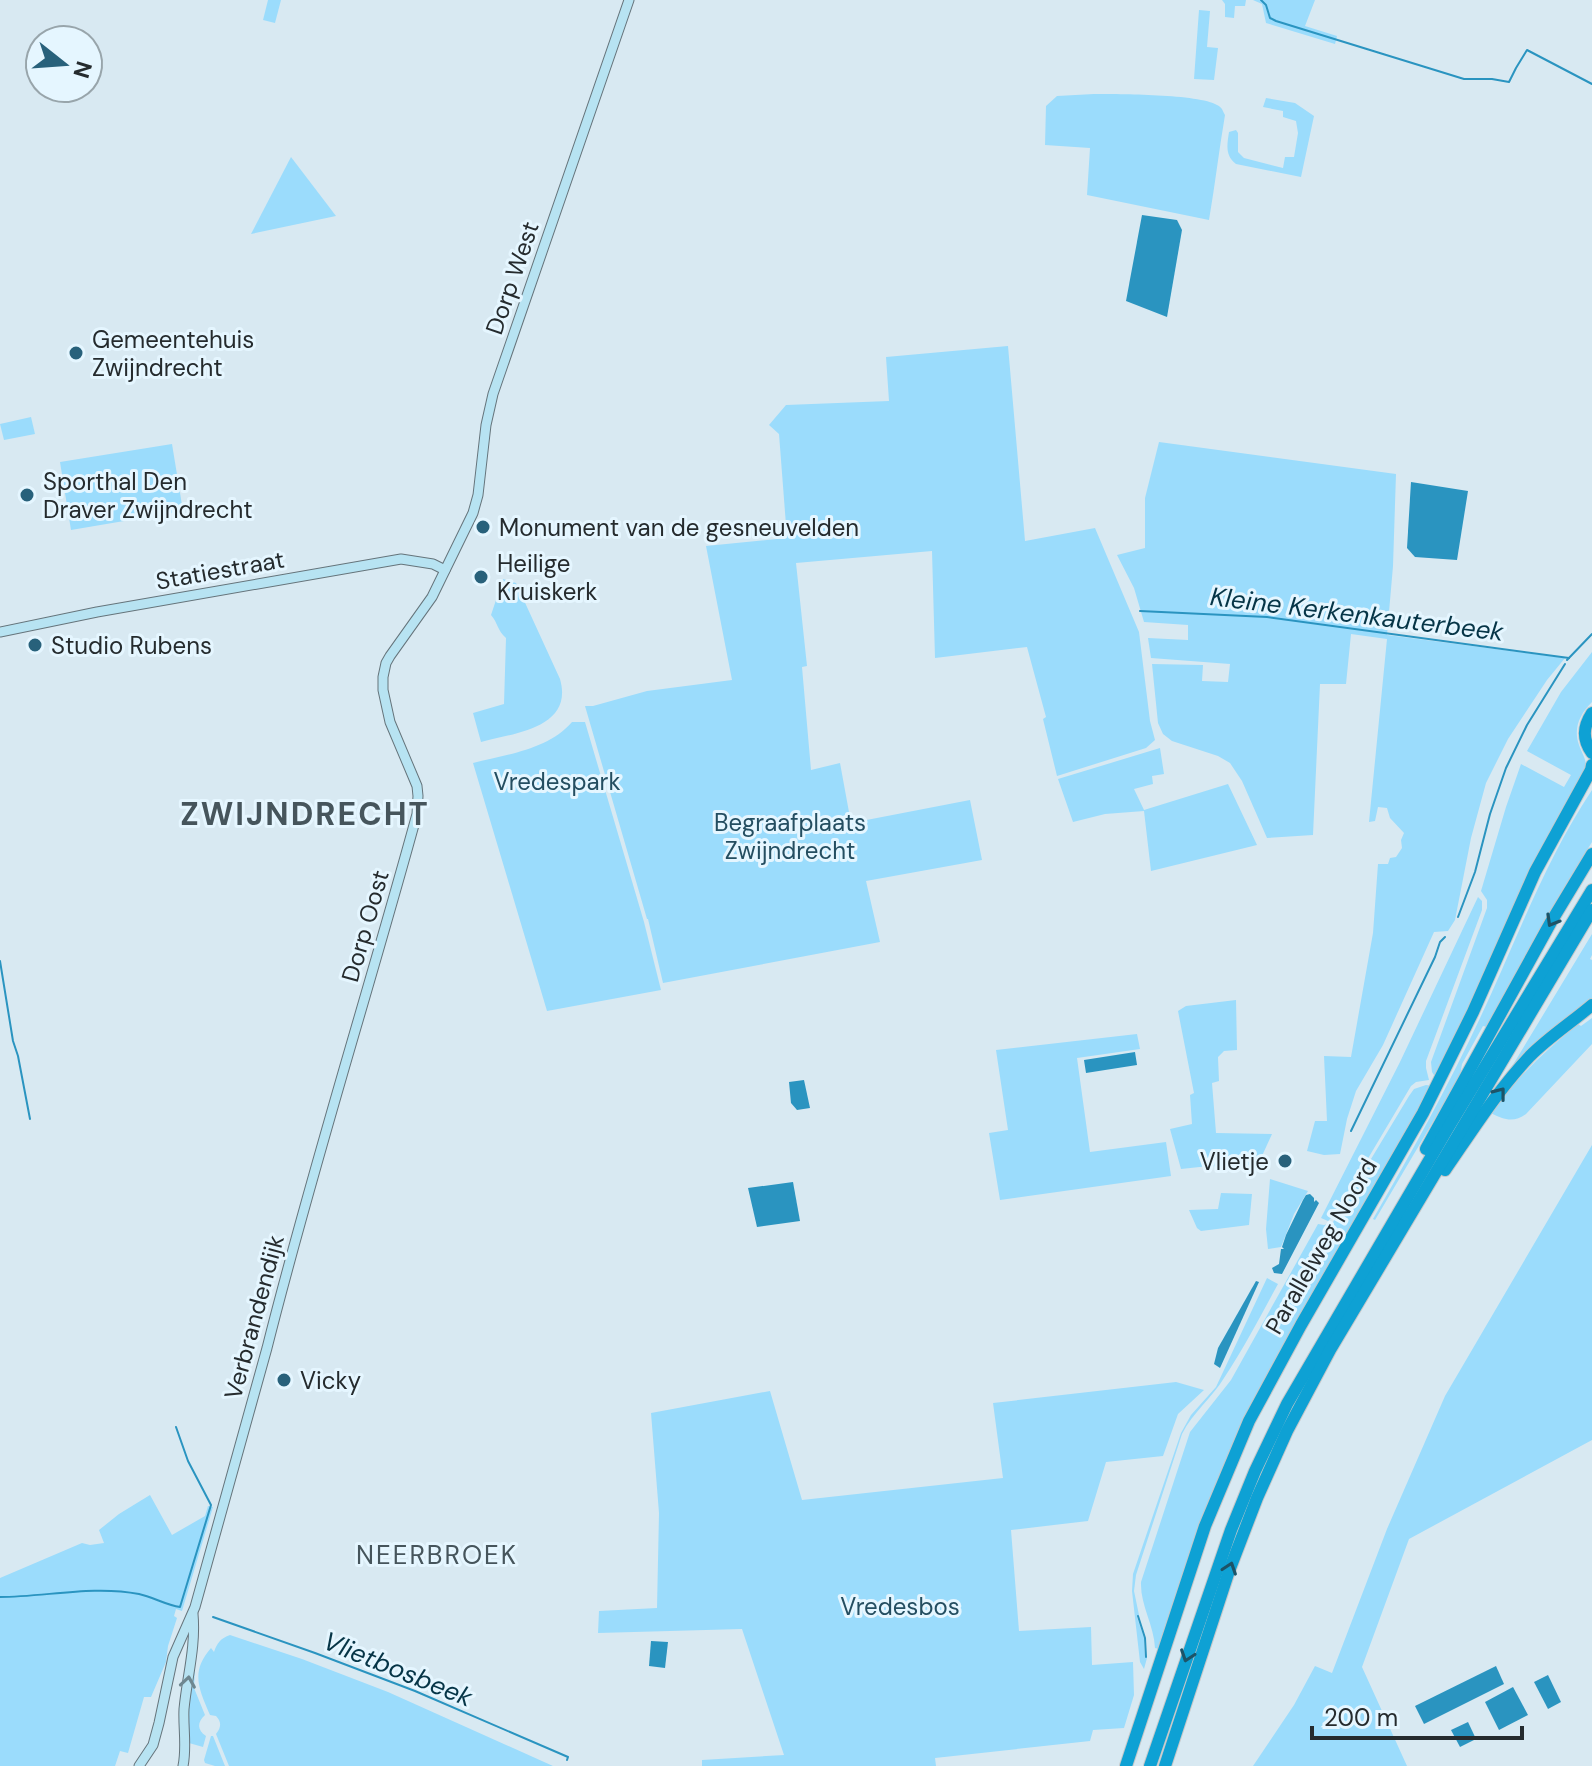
<svg xmlns="http://www.w3.org/2000/svg" width="1592" height="1766" font-family="'DM Sans',sans-serif">
<style>
.green{fill:#9bdcfc}
.water{fill:#2a94c0}
.lines{fill:none;stroke-linecap:round;stroke-linejoin:round}
.stream{stroke:#2a94c0;stroke-width:2}
.secondary-casing{stroke:#65747b;stroke-width:11}
.highway-casing{stroke:#c6c8c9;stroke-width:14}
.secondary{stroke:#b7e3f2;stroke-width:9}
.highway{stroke:#0ea1d4;stroke-width:12}
.oneway{stroke:#1d5468}
.oneway2{stroke:#6e8790}
.poi-dot{fill:#28617b;stroke:#e5f6ff;stroke-width:3}
.labels{text-anchor:middle;dominant-baseline:central;stroke-width:6;stroke-linejoin:round;paint-order:stroke}
.street-label{font-size:24px;fill:#252b2e;stroke:#e5f6ff}
.poi-label{font-size:24px;fill:#252b2e;stroke:#e5f6ff;text-anchor:start}
.park-label{font-size:24px;fill:#244e61;stroke:#e5f6ff}
.water-label{font-size:26px;font-style:italic;fill:#063547;stroke:#e5f6ff}
.neighbourhood-label{font-size:26px;letter-spacing:2px;fill:#46555c;stroke:#e5f6ff}
.district-label{font-size:32px;font-weight:bold;letter-spacing:2px;fill:#46555c;stroke:#e5f6ff}
</style>
<rect width="100%" height="100%" fill="#d8e9f2"/>
<g class="green">
<path d="M268,0H281L275,23L263,20Z"/>
<path d="M1222,0H1246L1245,6H1235L1234,18L1225,17V4Z"/>
<path d="M1253,0H1315L1305,26L1337,36L1335,44L1266,23L1262,4Z"/>
<path d="M1199,10L1210,11L1207,47L1218,48L1214,80L1194,79Z"/>
<path d="M1094,94C1118,94 1199,94 1217,105C1223,108 1222,110 1225,115C1219,150 1215,185 1209,220L1087,195L1090,148L1045,145L1046,106L1057,96Z"/>
<path d="M1266,98L1295,103L1314,116L1301,177L1236,164C1225,156 1227,145 1229,132L1236,130L1238,133V152L1244,158L1283,168L1285,157H1294L1298,133L1296,121L1283,117V111L1263,107Z"/>
<path d="M291,157L336,216L251,234Z"/>
<path d="M1008,346L1025,541L1095,528L1139,632L1150,721L1155,740L1146,748L1057,776L1043,719L1046,717L1027,647L935,658L932,551L796,563L807,666L802,667L811,770L840,763L851,823L970,800L982,860L866,881L880,942L663,983L648,919H647L585,706H593L647,691L732,680L706,546L787,538L779,434L769,425L786,405L889,401L886,357Z"/>
<path d="M31,417L35,434L4,440L0,424Z"/>
<path d="M1159,442L1396,474L1393,566L1387,635L1565,658L1547,680L1508,739L1486,783L1471,838L1455,920L1448,931L1434,932L1383,1045L1356,1091L1347,1119L1340,1154L1324,1155L1307,1151L1315,1121H1327L1324,1056L1351,1057L1373,933L1378,864H1388L1390,858L1396,857L1402,848L1401,840L1404,833L1390,818L1387,808L1378,807L1375,821L1369,822L1387,639L1351,634L1346,684H1320L1313,835L1267,838L1242,781L1230,763L1218,756L1172,741L1163,734L1158,723L1152,664L1203,665L1202,681L1228,682L1230,664L1151,658L1148,638L1188,640V625L1144,622L1134,588L1117,555L1145,548V498Z"/>
<path d="M172,444L183,511L71,530L60,462Z"/>
<path d="M503,579L516,583L560,679C574,728 514,733 481,742L473,713L504,704L506,638C497,630 498,623 491,615Z"/>
<path d="M1592,652V702C1580,714 1573,728 1579,745C1582,754 1587,759 1586,770L1437,1080L1432,1072L1431,1062L1487,908V900L1481,891L1506,807L1521,764L1564,787L1571,775L1527,751L1561,692Z"/>
<path d="M572,722H585L644,922L661,990L547,1011L473,763C506,755 549,749 572,722Z"/>
<path d="M1160,748L1164,774L1152,776L1153,784L1134,789L1144,810L1228,784L1257,845L1151,871L1144,811L1105,814L1073,822L1058,779Z"/>
<path d="M1592,790V842L1559,896L1487,1027L1483,1026L1462,1064L1460,1076L1375,1220L1373,1219C1416,1145 1457,1070 1492,992C1523,923 1550,853 1592,790Z"/>
<path d="M1478,897L1482,901V910L1426,1061V1068L1429,1080L1416,1082L1411,1086L1335,1214L1328,1221L1321,1218L1400,1062Z"/>
<path d="M1592,934V955L1590,959L1592,960V1001L1508,1073Z"/>
<path d="M1236,1000L1237,1050L1224,1051L1218,1057L1219,1081L1212,1083L1216,1133L1272,1134L1256,1169L1209,1166L1181,1169L1170,1129L1192,1124L1190,1095L1194,1093L1178,1011L1186,1006Z"/>
<path d="M1592,1018V1044L1526,1114C1514,1123 1504,1120 1491,1113C1516,1078 1545,1051 1578,1024L1581,1026Z"/>
<path d="M1137,1034L1140,1049L1077,1058L1090,1152L1166,1142L1171,1176L1000,1200L989,1133L1008,1130L996,1050Z"/>
<path d="M1426,1085L1433,1086L1281,1353L1279,1352L1257,1395L1159,1649L1155,1648C1154,1625 1140,1605 1141,1582L1190,1432L1231,1380L1318,1224L1324,1225L1333,1222L1409,1096L1414,1089Z"/>
<path d="M1592,1145V1440L1409,1539L1362,1667L1407,1766H1253L1294,1705L1315,1666L1332,1673L1387,1529L1445,1396Z"/>
<path d="M1270,1179L1308,1191L1294,1214L1281,1247L1268,1249L1266,1229Z"/>
<path d="M1221,1193L1252,1194L1249,1225L1201,1231L1197,1228L1189,1210L1218,1209Z"/>
<path d="M1267,1278L1278,1284C1261,1315 1244,1348 1224,1378C1212,1398 1193,1412 1182,1434L1136,1575L1134,1591L1139,1615L1137,1617L1144,1638L1145,1657L1147,1658L1144,1669L1140,1662L1132,1591L1133,1574L1181,1433L1191,1415L1216,1387Z"/>
<path d="M1176,1382L1204,1390L1178,1414L1163,1456L1106,1462L1088,1521L1011,1530L1019,1631L1091,1627L1092,1665L1133,1662L1134,1695L1124,1728L1093,1730L1090,1741L935,1758L936,1766H702V1760L784,1755L742,1629L598,1633L599,1611L657,1608L659,1513L651,1413L770,1391L802,1500L1003,1478L993,1403Z"/>
<path d="M150,1495L172,1535L205,1516L208,1506L213,1507L182,1611L176,1609L174,1616L177,1618L168,1646L166,1662L151,1697H144L128,1753L120,1751L115,1766H0V1578L82,1543L90,1545L104,1543L99,1530L119,1514Z"/>
<path d="M230,1635L302,1659L388,1692L553,1766H229L216,1734C221,1728 222,1722 216,1716L210,1715C199,1689 190,1672 211,1648L214,1652C217,1643 221,1638 230,1635Z"/>
<path d="M193,1668H195L194,1688L205,1715C197,1722 197,1730 206,1736L203,1747L189,1743L187,1721Z"/>
<path d="M211,1736H213L225,1766H215L205,1763L204,1760Z"/>
</g>
<g class="water">
<path d="M1142,215L1177,220L1182,230L1167,317L1126,301Z"/>
<path d="M1411,482L1468,491L1457,560L1415,557L1407,548Z"/>
<path d="M1135,1052L1137,1065L1086,1073L1084,1060Z"/>
<path d="M804,1080L810,1108L797,1110L791,1103L789,1082Z"/>
<path d="M793,1182L800,1221L757,1227L748,1188Z"/>
<path d="M1310,1194L1314,1198V1202L1316,1200L1319,1203L1282,1274L1274,1273L1272,1268L1279,1264L1281,1249H1284L1282,1247L1286,1235L1303,1200L1306,1195Z"/>
<path d="M1256,1281L1259,1282L1220,1368L1214,1364L1218,1348Z"/>
<path d="M651,1641L668,1642L665,1668L649,1666Z"/>
<path d="M1496,1666L1504,1684L1424,1724L1415,1706Z"/>
<path d="M1548,1675L1561,1702L1548,1709L1534,1682Z"/>
<path d="M1513,1687L1528,1715L1499,1730L1485,1702Z"/>
<path d="M1468,1722L1476,1739L1460,1747L1451,1730Z"/>
</g>
<g class="lines">
<g class="stream">
<path d="M1261,0L1266,5L1270,18L1276,21L1464,79H1492L1509,82L1516,68L1527,50L1592,84"/>
<path d="M1140,611L1267,617L1569,658"/>
<path d="M1567,660L1592,634"/>
<path d="M1458,917L1475,872L1490,814L1506,768L1527,725L1565,664"/>
<path d="M0,961L13,1041L18,1056L30,1119"/>
<path d="M1351,1131L1435,957L1440,942L1445,937"/>
<path d="M0,1597C45,1597 93,1585 139,1594C153,1597 166,1605 180,1607L211,1505L188,1461L176,1427"/>
<path d="M1138,1616L1145,1638L1146,1657"/>
<path d="M213,1617L315,1653L415,1691L568,1757L567,1760"/>
</g>
<g class="secondary-casing">
<g id="secondary">
<path d="M0,632L97,612L401,559L433,564L445,570"/>
<path d="M139,1766L153,1745L159,1723L173,1657L195,1607L267,1348C312,1169 368,993 417,814L418,796L417,786L390,722L383,690V677L386,663L390,656L432,597L473,513L478,495L486,425L493,394L629,0"/>
<path d="M183,1766C187,1747 183,1728 184,1709C187,1677 196,1647 193,1614"/>
</g>
</g>
<g class="highway-casing">
<g id="highway">
<path d="M1592,713C1583,727 1582,739 1592,753"/>
<path d="M1426,1149L1551,922L1592,854"/>
<path d="M1445,1170C1472,1131 1497,1091 1530,1056C1549,1037 1572,1022 1592,1005"/>
<path d="M1126,1766L1205,1526L1249,1421L1301,1325L1423,1113L1473,1012L1535,872L1591,770L1592,765"/>
<path d="M1150,1766L1231,1530L1255,1471L1287,1404L1448,1128L1592,890"/>
<path d="M1165,1766L1229,1571L1257,1498L1287,1431L1330,1350L1592,910"/>
</g>
</g>
<use href="#secondary" class="secondary"/>
<use href="#highway" class="highway"/>
</g>
<defs><path id="oneway-chevron" d="M-2-3.5L2.5 0L-2 3.5" fill="none" stroke-width="1.6" stroke-linecap="round" stroke-linejoin="round" transform="scale(2)"/></defs>
<g class="oneway">
<use href="#oneway-chevron" transform="translate(1552 921) rotate(120)"/>
<use href="#oneway-chevron" transform="translate(1500 1093) rotate(-52)"/>
<use href="#oneway-chevron" transform="translate(1230 1568) rotate(-71)"/>
<use href="#oneway-chevron" transform="translate(1187 1656) rotate(109)"/>
</g>
<use class="oneway2" href="#oneway-chevron" transform="translate(188 1682) rotate(-81)"/>
<g class="poi-dot">
<circle cx="76" cy="353" r="8"/>
<circle cx="27" cy="495" r="8"/>
<circle cx="483" cy="527" r="8"/>
<circle cx="481" cy="577" r="8"/>
<circle cx="35" cy="645" r="8"/>
<circle cx="1285" cy="1161" r="8"/>
<circle cx="284" cy="1380" r="8"/>
</g>
<g class="labels">
<g class="street-label">
<text transform="translate(512 278) rotate(-71)">Dorp West</text>
<text transform="translate(220 570) rotate(-10)">Statiestraat</text>
<text transform="translate(365 926) rotate(-74)">Dorp Oost</text>
<text transform="translate(1321 1246) rotate(-60)">Parallelweg Noord</text>
<text transform="translate(254 1317) rotate(-75)">Verbrandendijk</text>
</g>
<g class="poi-label">
<text x="92" y="339">Gemeentehuis<tspan x="92" dy="28">Zwijndrecht</tspan></text>
<text x="43" y="481">Sporthal Den<tspan x="43" dy="28">Draver Zwijndrecht</tspan></text>
<text x="499" y="527">Monument van de gesneuvelden</text>
<text x="497" y="563">Heilige<tspan x="497" dy="28">Kruiskerk</tspan></text>
<text x="51" y="645">Studio Rubens</text>
<text x="1269" y="1161" text-anchor="end">Vlietje</text>
<text x="300" y="1380">Vicky</text>
</g>
<g class="park-label">
<text x="557" y="781">Vredespark</text>
<text x="790" y="822">Begraafplaats<tspan x="790" dy="28">Zwijndrecht</tspan></text>
<text x="900" y="1606">Vredesbos</text>
</g>
<g class="water-label">
<text transform="translate(1357 614) rotate(7)">Kleine Kerkenkauterbeek</text>
<text transform="translate(398 1669) rotate(22)">Vlietbosbeek</text>
</g>
<g class="neighbourhood-label">
<text x="437" y="1555">NEERBROEK</text>
</g>
<g class="district-label">
<text x="305" y="814">ZWIJNDRECHT</text>
</g>
</g>
<g transform="translate(64 64) rotate(107)"><circle r="38" fill="#e5f6ff" stroke="#98a5ab" stroke-width="2"/>
<path d="M0-6L14 30L0 20L-14 30Z" fill="#28617b"/>
<text y="-12" font-size="22" font-weight="bold" text-anchor="middle" fill="#252b2e">N</text>
</g>
<path d="M1312 1726v12h210v-12" fill="none" stroke="#252b2e" stroke-width="4"/>
<text x="1324" y="1726" font-size="24" fill="#252b2e" stroke="#e5f6ff" stroke-width="6" paint-order="stroke">200 m</text>
</svg>
